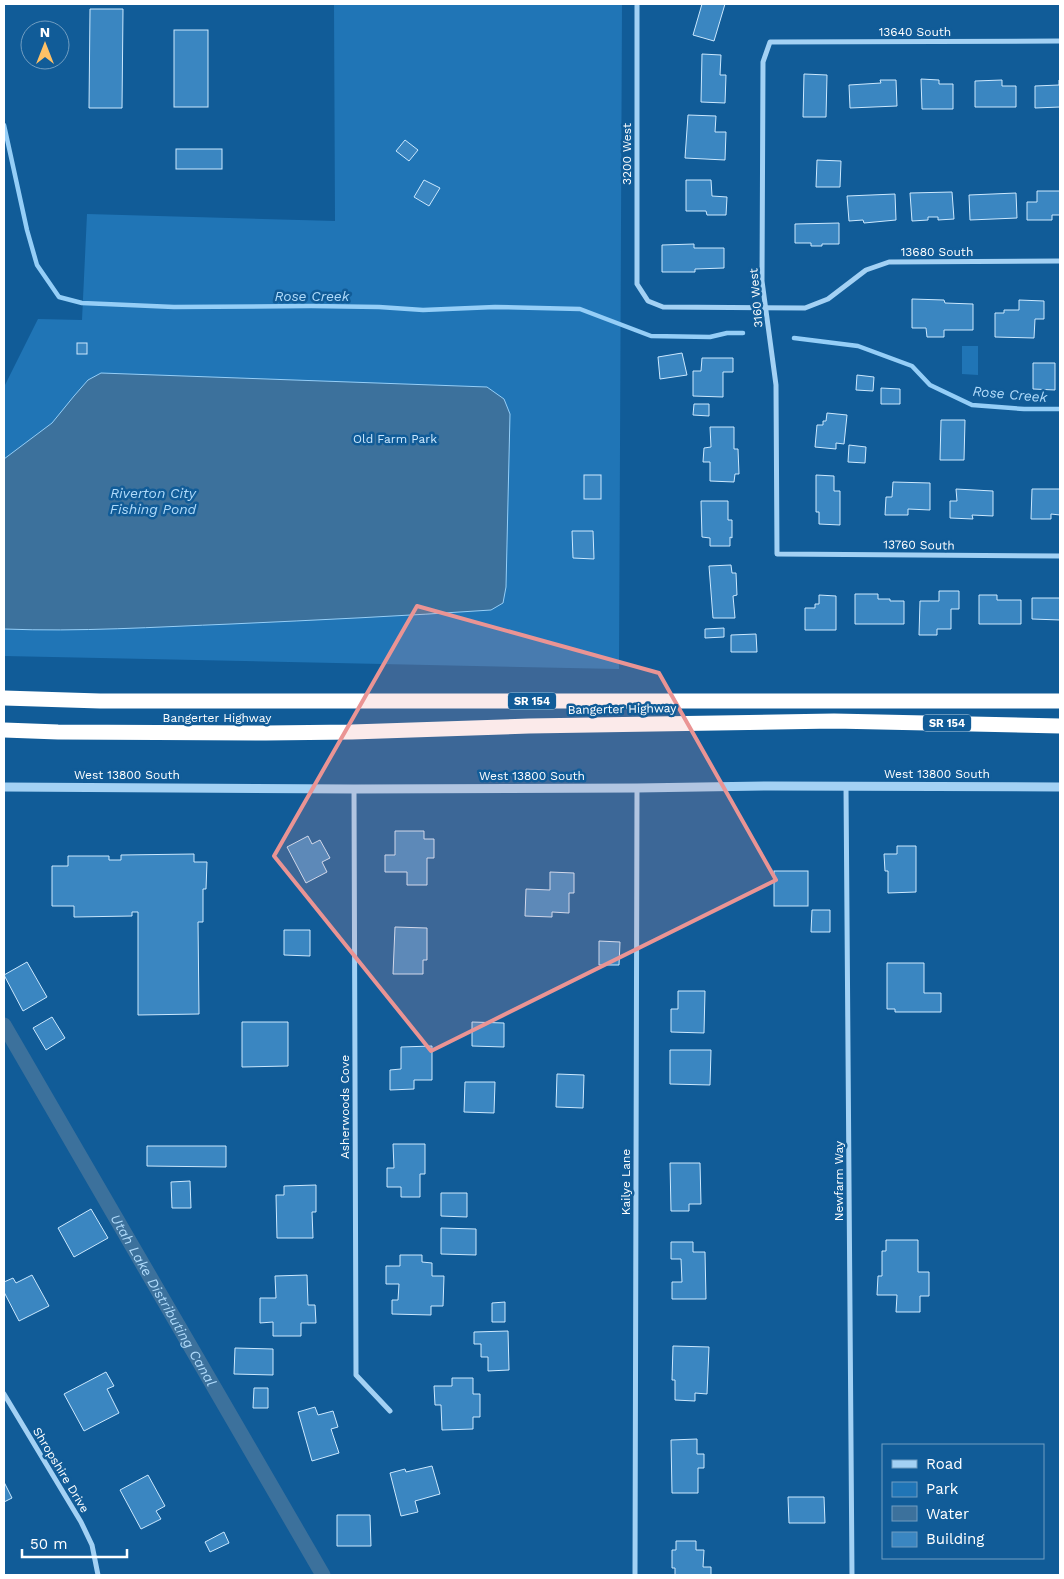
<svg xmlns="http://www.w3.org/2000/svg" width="1064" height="1579" font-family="'Work Sans',sans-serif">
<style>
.green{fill:#2075b6}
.water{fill:#3c719c;stroke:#95cef7}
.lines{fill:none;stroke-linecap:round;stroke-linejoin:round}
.stream{stroke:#95cef7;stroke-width:4.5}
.canal{stroke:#3c719c;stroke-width:15}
.building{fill:#3a86c1;stroke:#cbe8fe}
.minor{stroke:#a3d1f4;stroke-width:5}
.tertiary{stroke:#a3d1f4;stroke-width:9}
.motorway{stroke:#fff;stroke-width:15}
.marked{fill:#ea9494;fill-opacity:0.2;stroke:#ea9494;stroke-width:4;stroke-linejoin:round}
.labels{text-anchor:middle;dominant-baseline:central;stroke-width:5;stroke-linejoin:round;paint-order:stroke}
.shield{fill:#115c98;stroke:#b8cee0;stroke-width:1}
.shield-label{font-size:11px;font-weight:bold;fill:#fff}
.street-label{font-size:12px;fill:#fff;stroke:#115c98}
.park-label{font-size:12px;fill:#cbe8fe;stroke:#115c98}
.water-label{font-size:14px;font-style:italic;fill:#afdafa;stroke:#115c98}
</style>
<rect width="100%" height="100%" fill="#115c98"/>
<g class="green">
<path d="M334,4H622L619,669L4,656V387L38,319L82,320L87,214L335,221Z"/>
<path d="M962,346H978V375L962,374Z"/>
</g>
<path class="water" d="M101,373L487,387L504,399L510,414L506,587L503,603L491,610C404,616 318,620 231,624C155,627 79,632 4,629V459L52,423L74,396L88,380Z"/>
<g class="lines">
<g class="stream">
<path d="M4,125L27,230L37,265L59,297L82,303L174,307L311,306L379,307L423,310L495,307L580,309L651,336L710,337L727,333H743"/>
<path d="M794,338L858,346L912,366L930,385L972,405L1024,409H1060"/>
</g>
<path class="canal" id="s1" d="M4,1025L323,1575"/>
</g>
<g class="building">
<path d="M702,4H725L714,41L693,35Z"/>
<path d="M90,9H123L122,108H89Z"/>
<rect x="174" y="30" width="34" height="77"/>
<path d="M702,54L721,55L720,75H726L725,103L701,102Z"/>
<path d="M804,74L827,75L826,117H803Z"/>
<path d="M921,79L939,80V84H953V109H922Z"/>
<path d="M880,80H896L897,106L850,108L849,85L881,83Z"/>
<path d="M1002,80V86H1016V107H975V81Z"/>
<path d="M1059,80H1060V107L1035,108V86L1059,85Z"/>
<path d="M688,115L716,116L715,132H726L725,160L685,158Z"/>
<path d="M405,140L418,150L409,161L396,151Z"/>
<rect x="176" y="149" width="46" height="20"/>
<path d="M817,160L841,161L840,187H816Z"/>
<path d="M424,180L440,188L429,206L414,197Z"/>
<path d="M686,180H711L712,196L727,197L726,215H707L706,211H686Z"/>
<path d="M1037,191H1060V215H1052V220H1027V202H1037Z"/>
<path d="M952,192L954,219L938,220V217H928V220L912,221L910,193Z"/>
<path d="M1016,193L1017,218L970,220L969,195Z"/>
<path d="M895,194L896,220L864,223L863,220L849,221L847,196Z"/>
<path d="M839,223V244H822V246H811V243H795V224Z"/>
<path d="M694,244V248H724V268L695,269V272H662V245Z"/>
<path d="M912,299L944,300L945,303L973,304V330H944V337H927L926,328H912Z"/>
<path d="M1019,300L1044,301V319H1035L1034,338L995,337V313H1004V310H1019Z"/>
<rect x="77" y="343" width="10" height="11"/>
<path d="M682,353L687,375L660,379L658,357Z"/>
<path d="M702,358H733V372H723V397L693,396V371H701Z"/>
<path d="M1033,363H1055V390L1033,389Z"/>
<path d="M857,375L874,377L873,391L856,390Z"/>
<path d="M881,388L900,389V404H881Z"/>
<path d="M694,404H709V416L693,415Z"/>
<path d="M827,413L847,415L844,444L836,443V449L815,447L817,425H823V421H826Z"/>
<path d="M941,420H965L964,460H940Z"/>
<path d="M710,427H734V449H738L739,474H735L734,482L710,481V462H703L704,448L711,447Z"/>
<path d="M849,445L866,447L865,463L848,462Z"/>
<rect x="584" y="475" width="17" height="24"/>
<path d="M816,475L834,476V491H840V525L819,524V512H816Z"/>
<path d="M893,482L930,483V510L908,509V515H885L886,497H892Z"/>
<path d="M956,489L993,491V516L972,515L973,519L950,518V501H957Z"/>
<path d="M1032,489H1060V515L1051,514V519H1031Z"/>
<path d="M701,501H728V520H732V538L730,537V546H710V538L702,537Z"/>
<path d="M572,531H593L594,559L573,558Z"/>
<path d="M731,565L732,573H736L737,595L733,596L735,618H713L709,566Z"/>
<path d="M939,591H959V609H951V629H937V635H919L920,601H939Z"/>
<path d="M855,594H878V599H890V601H904V624H855Z"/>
<path d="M819,595L836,596V630H805V608H815V604H819Z"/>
<path d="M979,595H997V600H1021V624H979Z"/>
<path d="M1032,598H1060V620L1032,619Z"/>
<path d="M724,628V637L705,638V629Z"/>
<path d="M756,634L757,652H731V635Z"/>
<path d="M395,831H424V839H434V858H427V885H407V872H385V855H395Z"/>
<path d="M308,836L312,844L320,840L330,858L322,862L327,872L306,883L287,847Z"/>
<path d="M897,846H916V892L888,893V871H885L884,854H897Z"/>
<path d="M194,854V862H207L206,889H203V922H198L199,1014L138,1015V912H132V916L74,917V906H52V866H68V856H109V860H121V855Z"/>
<rect x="774" y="871" width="34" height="35"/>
<path d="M550,872L574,873V893H569V913L552,912V917L525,916L526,889L550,890Z"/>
<path d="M812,910H830V932H811Z"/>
<path d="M395,927L427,928V960H423V974H393Z"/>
<path d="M284,930H310V956L284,955Z"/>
<path d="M599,941L620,942L619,965H599Z"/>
<path d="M27,962L47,997L23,1011L4,975Z"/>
<path d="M887,963H924V993H941V1012H895V1009H887Z"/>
<path d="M678,991H705L704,1033L671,1032V1009H678Z"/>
<path d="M52,1017L65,1038L46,1050L33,1028Z"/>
<path d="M242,1022H288V1066L242,1067Z"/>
<path d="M472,1022L504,1023V1047L472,1046Z"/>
<path d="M432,1046V1080H414V1089L390,1090V1070L401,1069V1047Z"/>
<path d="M670,1050H711L710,1085L670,1084Z"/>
<path d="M557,1074L584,1075L583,1108L556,1107Z"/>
<path d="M465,1082H495L494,1113L464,1112Z"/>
<path d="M393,1144H425V1174H420V1197H401V1187H387V1168H394Z"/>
<path d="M147,1146H226V1167L147,1166Z"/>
<path d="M670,1163H700L701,1204H689V1211H671Z"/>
<path d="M190,1181L191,1208H172L171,1182Z"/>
<path d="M316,1185V1212H312L313,1238H277L276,1195H284V1186Z"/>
<path d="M441,1193H467V1217L441,1216Z"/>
<path d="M91,1209L108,1238L74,1257L58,1228Z"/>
<path d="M441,1228L476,1229V1255L441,1254Z"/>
<path d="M886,1240H918V1272H929V1296H920V1312H896L897,1295H877L878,1276H882V1251H886Z"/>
<path d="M671,1242H693V1252H705L706,1299H672V1282H682L681,1259H671Z"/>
<path d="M400,1255H422V1262L432,1263V1276H444L443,1306H431V1315L392,1314V1300H398L399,1284H386V1266H400Z"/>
<path d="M32,1275L49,1306L19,1321L4,1292V1282L13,1278L16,1283Z"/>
<path d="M307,1275L308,1305H315L316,1323H301V1336H273V1322L260,1323V1298H276L275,1276Z"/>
<path d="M505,1302V1322H492V1303Z"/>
<path d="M508,1331L509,1370L488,1371V1357H481V1344H474V1332Z"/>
<path d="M673,1346L709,1347L707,1394L695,1393V1401L675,1400V1380H672Z"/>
<path d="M235,1348L273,1349V1375L234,1374Z"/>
<path d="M106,1372L114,1386L107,1389L119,1413L84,1431L64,1394Z"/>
<path d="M452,1378H473V1394H480V1417H473V1429L442,1430L441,1405H435L434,1386H452Z"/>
<path d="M254,1388H268V1408H253Z"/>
<path d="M315,1407L318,1415L333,1411L338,1427L331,1429L339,1453L312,1461L298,1412Z"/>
<path d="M697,1439V1454H704V1468H698V1493H672L671,1440Z"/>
<path d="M432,1466L440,1494L415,1501L418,1512L401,1516L390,1473L405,1469L406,1472Z"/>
<path d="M148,1475L165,1506L156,1511L161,1519L141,1529L120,1490Z"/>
<path d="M4,1482L12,1498L4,1502Z"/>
<path d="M788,1497H824L825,1523H789Z"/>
<path d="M337,1515H370L371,1546H337Z"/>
<path d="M224,1532L229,1543L210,1552L205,1542Z"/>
<path d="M676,1541H696V1550H704L703,1567H711V1575H675V1568H672V1550H676Z"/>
</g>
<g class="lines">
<g class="minor">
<path d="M637,4V284L648,301L663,307L805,308L828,299L866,270L889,262L1060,261"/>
<path d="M1060,41L770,42L763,62L762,281L776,385L777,554L1060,556"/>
<path d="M846,786L852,1575"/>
<path d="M354,789L356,1375L390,1411"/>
<path d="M4,1394L81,1522L92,1545L98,1575"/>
<path d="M635,1575L637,788"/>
</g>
<path class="tertiary" d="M4,787L354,789L637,788L770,786L1060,787"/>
<g class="motorway">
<path d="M4,698L100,701H1060"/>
<path d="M4,730L58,732L266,733L352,732L529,726L834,721L1060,726"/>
</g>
</g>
<path class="marked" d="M417,606L659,673L776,880L431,1051L274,856Z"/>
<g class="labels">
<g class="shield">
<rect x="508" y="692.5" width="48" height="17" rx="4"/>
<rect x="923" y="714.5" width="48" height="17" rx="4"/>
</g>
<g class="shield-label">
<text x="532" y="701">SR 154</text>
<text x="947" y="723">SR 154</text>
</g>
<g class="street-label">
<text x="915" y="32">13640 South</text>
<text transform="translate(627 154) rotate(-90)">3200 West</text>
<text x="937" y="252">13680 South</text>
<text transform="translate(756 298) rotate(-95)">3160 West</text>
<text transform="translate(919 545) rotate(1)">13760 South</text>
<text transform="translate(622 709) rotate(-1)">Bangerter Highway</text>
<text x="217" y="718">Bangerter Highway</text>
<text x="937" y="774">West 13800 South</text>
<text x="127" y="775">West 13800 South</text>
<text x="532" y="776">West 13800 South</text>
<text transform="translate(345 1107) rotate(-90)">Asherwoods Cove</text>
<text transform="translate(839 1181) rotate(-90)">Newfarm Way</text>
<text transform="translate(626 1182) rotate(-90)">Kailye Lane</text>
<text transform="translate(61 1470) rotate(59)">Shropshire Drive</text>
</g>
<g class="park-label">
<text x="395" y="439">Old Farm Park</text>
</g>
<g class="water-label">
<text x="312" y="296">Rose Creek</text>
<text transform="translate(1010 394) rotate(5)">Rose Creek</text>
<text x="153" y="493">Riverton City<tspan x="153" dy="16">Fishing Pond</tspan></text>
<text stroke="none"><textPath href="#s1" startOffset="318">Utah Lake Distributing Canal</textPath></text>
</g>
</g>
<rect width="1064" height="1579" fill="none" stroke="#ffffff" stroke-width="10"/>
<rect x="882" y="1444" width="162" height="115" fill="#115c98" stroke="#709dc1"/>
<rect x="892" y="1460" width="25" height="8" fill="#a3d1f4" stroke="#709dc1"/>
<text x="926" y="1469" font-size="15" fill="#ffffff">Road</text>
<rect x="892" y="1482" width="25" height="15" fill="#2075b6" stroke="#709dc1"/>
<text x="926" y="1494" font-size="15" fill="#ffffff">Park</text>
<rect x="892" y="1506" width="25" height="15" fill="#3c719c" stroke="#709dc1"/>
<text x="926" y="1519" font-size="15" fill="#ffffff">Water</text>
<rect x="892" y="1532" width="25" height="15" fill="#3a86c1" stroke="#709dc1"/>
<text x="926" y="1544" font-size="15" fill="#ffffff">Building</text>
<g transform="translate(45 45)"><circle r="24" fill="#115c98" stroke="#709dc1"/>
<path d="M0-4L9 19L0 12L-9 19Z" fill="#ffc166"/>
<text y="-8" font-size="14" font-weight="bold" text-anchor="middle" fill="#ffffff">N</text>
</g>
<path d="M22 1549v8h105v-8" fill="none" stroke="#ffffff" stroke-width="2.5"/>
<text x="30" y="1549" font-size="15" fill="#ffffff" stroke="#115c98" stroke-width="4" paint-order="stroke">50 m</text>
</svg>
